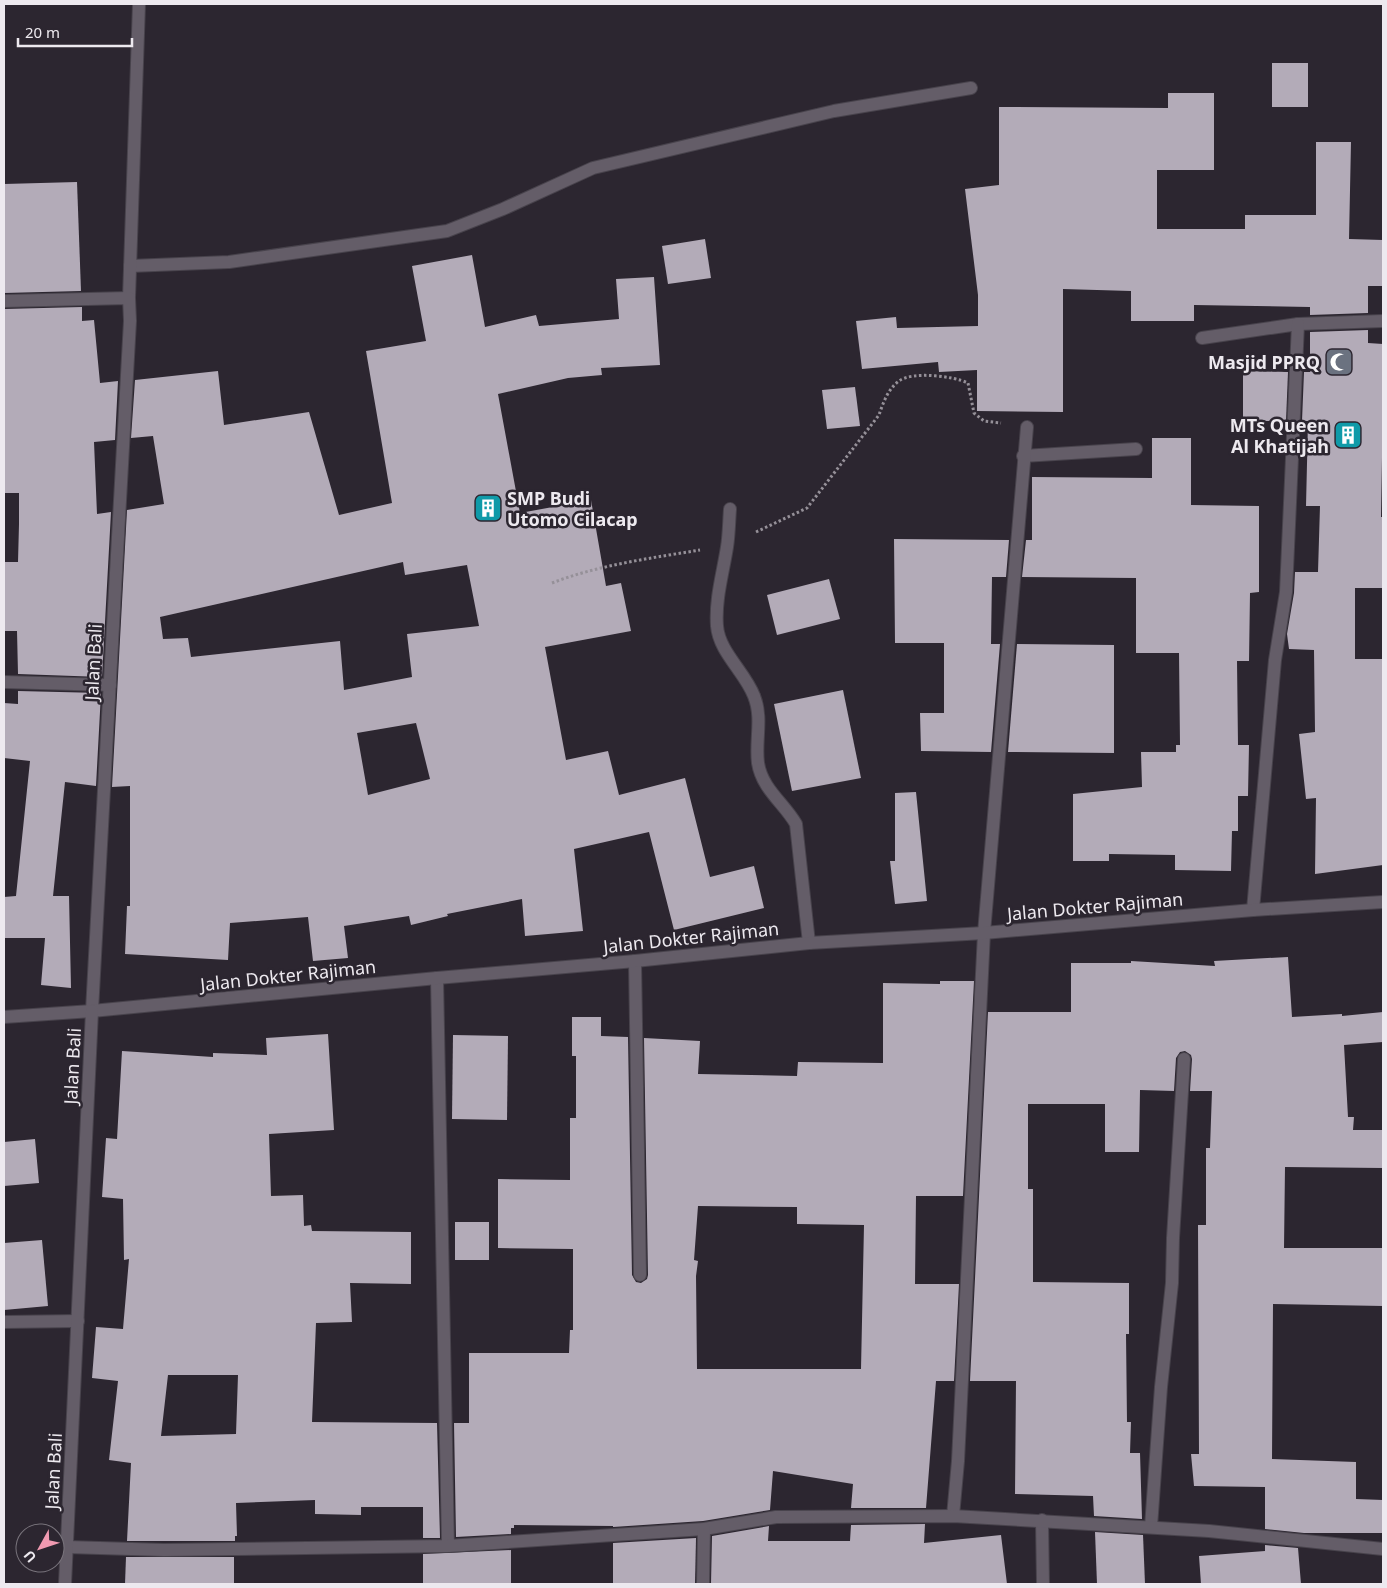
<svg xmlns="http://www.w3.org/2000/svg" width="1387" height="1588" font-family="'Noto Sans',sans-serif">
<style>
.building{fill:#b3abb8;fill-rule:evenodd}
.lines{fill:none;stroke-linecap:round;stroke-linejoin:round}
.street-casing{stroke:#48434c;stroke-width:14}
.secondary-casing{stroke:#48434c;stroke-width:14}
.path{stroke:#959098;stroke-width:3;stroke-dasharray:2.5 2.5;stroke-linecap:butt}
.street{stroke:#645d68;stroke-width:12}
.secondary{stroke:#645d68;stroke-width:12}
.labels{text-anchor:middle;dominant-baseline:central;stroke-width:5;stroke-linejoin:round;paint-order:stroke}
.poi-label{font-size:18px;font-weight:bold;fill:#ede9ef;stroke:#2c2630;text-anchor:end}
.street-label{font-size:18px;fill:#ede9ef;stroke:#2c2630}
</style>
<rect width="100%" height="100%" fill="#2c2630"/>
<g class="building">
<rect x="1272" y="63" width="36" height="44"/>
<path d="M1168,93H1214V170H1157V229H1245V215H1316V142H1351L1349,239L1383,240V286H1368V313L1310,315V307L1194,305V321H1131V291L1063,289V412L977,411V370L939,372L938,362L862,369L856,321L896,317L897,328L978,326V295L965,189L999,185V107L1168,108Z"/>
<path d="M77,182L81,291L4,293V184Z"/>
<path d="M705,239L711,278L668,284L662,246Z"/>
<path d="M472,255L485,327L536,315L539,326L619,319L616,279L654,277L660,365L601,368L602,375L568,378L498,394L520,513L591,500L606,586L621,583L631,631L545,647L566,760L608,751L619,795L685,778L710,877L754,866L764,908L674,930L649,832L574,849L583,931L525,936L522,899L447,914L448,916L411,925L409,916L344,926L348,958L313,961L308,917L230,923L228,960L125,954L127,906H130V786L112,787L127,510L164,504L153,436L131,438L135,380L218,371L224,425L309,412L339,515L392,503L366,351L426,341L412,266ZM403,562L405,575L467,565L479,626L407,634L412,677L344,690L340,641L191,657L188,638L163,639L160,617ZM416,723L430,779L368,795L357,733Z"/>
<path d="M82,307V321L94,320L100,383L118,381L115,440L94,442L97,514L111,512L102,677L18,674L17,631H4V562H18L19,524V493H4V309Z"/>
<path d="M1368,330V343L1383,344V458H1382L1381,517H1383V588H1355V659H1383V865L1315,874L1316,798L1306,799L1299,734L1315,732L1314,650L1289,649L1287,634L1294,593L1295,572H1318L1320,506H1306L1308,421H1302L1304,372H1310V332Z"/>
<path d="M1243,371L1288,372L1286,421H1243Z"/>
<path d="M855,387L860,426L827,429L822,390Z"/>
<path d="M1152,438H1191V505L1259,506V592L1250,593L1249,661H1237L1238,745H1249L1248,796H1238V831H1232L1231,871L1175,870V855L1109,854V861H1073V794L1142,787L1141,752H1176V745H1180L1179,653H1136V578L1022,577L1026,540H1032V477L1152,478Z"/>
<path d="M894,539L1009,540L1006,577H992L991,644H1000L991,752L921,751L920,713H944V643H895Z"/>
<path d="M829,579L840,619L777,635L767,595Z"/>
<path d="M1017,644L1114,645V753L1008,752Z"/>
<path d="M843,690L861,778L792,791L774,704Z"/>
<path d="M18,691L101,693L96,786L65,782L53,896H69L71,988L41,985L45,938H4V897L16,896L30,761L4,758V703L18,704Z"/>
<path d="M916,792L927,901L895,904L890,861H895V793Z"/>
<path d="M1288,957L1292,1017L1342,1014V1016L1383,1012V1042L1344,1045L1348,1117H1354L1353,1130H1383V1168L1285,1167L1284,1248H1383V1306L1273,1304L1272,1459L1356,1462V1499L1383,1500V1533H1304L1265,1529V1487L1194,1486L1191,1454H1199L1198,1225H1206V1148H1210L1212,1091H1190L1192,1059L1191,1055L1185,1051L1180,1052L1176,1058L1174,1091L1140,1090L1139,1152H1105V1104H1028V1189H1033V1282L1129,1283V1334H1126L1127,1422H1131L1130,1453H1140L1142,1519L1094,1516L1093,1496L1015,1494L1016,1381H970L988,1012H1071V963H1131V961L1215,966L1214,961Z"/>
<path d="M940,981H974L963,1196H916L915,1284H959L954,1381H936L926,1508H851L853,1484L773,1471L770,1510L703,1521L613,1527V1526L514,1525V1528H511V1534L456,1537L454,1423H469V1353H569L570,1330H573V1249L498,1248V1179L570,1180V1118H576V1056H572V1017H601V1036L628,1037L632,1275L636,1282L641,1283L647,1279L648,1275L644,1038L700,1041L698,1074L797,1076L798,1062L883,1063V983L940,984ZM698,1206L797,1207V1224L864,1225L861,1369H697L696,1276L698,1261L694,1260Z"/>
<path d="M328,1034L334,1130L269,1134L271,1196L303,1195L304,1226L311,1225L312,1231L411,1232V1284L350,1283L352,1322L316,1323L312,1422L437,1423L440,1538H423V1507H361V1515L315,1514V1500L236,1503L237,1536H235V1541H127L131,1463L109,1460L118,1381L92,1378L96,1327L123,1329L129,1259L124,1260L123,1199L102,1197L106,1138L117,1139L122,1051L213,1057V1053L267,1055L266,1038ZM168,1375H238L236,1434L161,1436Z"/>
<path d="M453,1035L508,1036L507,1120L452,1119Z"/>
<path d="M35,1139L39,1183L4,1186V1142Z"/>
<rect x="455" y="1222" width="34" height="38"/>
<path d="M42,1240L48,1306L4,1310V1243Z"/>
<path d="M925,1524L924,1543L1001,1535L1007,1584H711L712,1536L769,1526L768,1541H850L851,1525Z"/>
<path d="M1095,1532L1143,1535L1145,1584H1097Z"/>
<path d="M696,1538L695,1584H613V1543Z"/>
<path d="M1265,1545L1298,1548L1301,1584H1201L1199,1556L1265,1551Z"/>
<path d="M511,1550V1584H423V1554Z"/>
<path d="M126,1557H234V1584H125Z"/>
</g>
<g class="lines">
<g class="street-casing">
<g id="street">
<path d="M130,266L229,262L447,231L503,209L593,168L834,111L971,88"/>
<path d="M129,298L139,4"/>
<path d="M4,301L129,298L130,321C116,551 105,781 92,1011"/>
<path d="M1202,338L1298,324L1383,321"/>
<path d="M1023,456L1136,449"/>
<path d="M730,509C729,522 729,535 727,547C723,573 715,599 717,626C719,652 745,672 754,696C763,718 755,741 758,763C762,789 784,803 796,824L809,943"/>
<path d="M4,682L110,685"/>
<path d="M1253,910L1275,660L1286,592L1298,324"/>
<path d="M635,961L640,1275"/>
<path d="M437,978L448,1546"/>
<path d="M4,1322L78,1321"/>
<path d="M953,1516L958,1461L984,933L1027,427"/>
<path d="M1042,1520L1043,1584"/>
<path d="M1151,1527L1161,1387L1172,1283L1173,1238L1184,1059"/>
<path d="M67,1547L164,1550L448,1546L704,1529L776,1517L953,1516L1209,1531L1383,1549"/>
<path d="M703,1584L704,1529"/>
</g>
</g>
<g class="secondary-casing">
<g id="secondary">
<path d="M4,1017L92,1011L437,978L635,961L809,943L984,933L1253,910L1383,902"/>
<path d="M65,1584L92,1011"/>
</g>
</g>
<g class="path">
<path d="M756,532L807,508L879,415C883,403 888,389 899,381C912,371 953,376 968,383L974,413L984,421L1001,423"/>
<path d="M552,583C598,565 652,558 700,550"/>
</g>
<use href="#street" class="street"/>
<use href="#secondary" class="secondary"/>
</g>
<defs>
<g id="mosque-square" transform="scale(1.4375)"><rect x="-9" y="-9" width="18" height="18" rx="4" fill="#6b7280" stroke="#2c2630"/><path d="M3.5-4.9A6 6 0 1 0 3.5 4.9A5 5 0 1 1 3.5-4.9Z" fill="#fff"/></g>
<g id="building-square" transform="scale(1.4375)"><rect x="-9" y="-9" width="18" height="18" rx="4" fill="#0f9aa8" stroke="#2c2630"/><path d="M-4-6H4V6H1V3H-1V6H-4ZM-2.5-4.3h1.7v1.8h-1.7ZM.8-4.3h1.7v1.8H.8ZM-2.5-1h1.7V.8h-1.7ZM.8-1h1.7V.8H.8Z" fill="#fff"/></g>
</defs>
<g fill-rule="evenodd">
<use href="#mosque-square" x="1339" y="362"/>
<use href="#building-square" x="1348" y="435"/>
<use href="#building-square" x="488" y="508"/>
</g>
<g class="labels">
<g class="poi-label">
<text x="1320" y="362">Masjid PPRQ</text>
<text x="1329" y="425">MTs Queen<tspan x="1329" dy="21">Al Khatijah</tspan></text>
<text x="507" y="498" text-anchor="start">SMP Budi<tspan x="507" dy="21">Utomo Cilacap</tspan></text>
</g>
<g class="street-label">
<text transform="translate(93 662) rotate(-87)">Jalan Bali</text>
<text transform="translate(1095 906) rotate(-5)">Jalan Dokter Rajiman</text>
<text transform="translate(691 937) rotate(-6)">Jalan Dokter Rajiman</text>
<text transform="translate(288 975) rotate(-6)">Jalan Dokter Rajiman</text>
<text transform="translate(72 1066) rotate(-87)">Jalan Bali</text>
<text transform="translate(53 1471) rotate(-87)">Jalan Bali</text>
</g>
</g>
<rect width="1387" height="1588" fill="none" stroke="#ede9ef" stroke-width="10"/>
<g transform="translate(40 1548) rotate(230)"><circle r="24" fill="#2c2630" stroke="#79747c"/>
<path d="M0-4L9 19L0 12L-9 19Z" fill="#f19ab1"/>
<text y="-8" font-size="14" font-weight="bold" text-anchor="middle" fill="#ede9ef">U</text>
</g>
<path d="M18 38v8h114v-8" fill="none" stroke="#ede9ef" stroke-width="2.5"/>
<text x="25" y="38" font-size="15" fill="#ede9ef" stroke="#2c2630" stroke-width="4" paint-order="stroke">20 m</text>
</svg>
